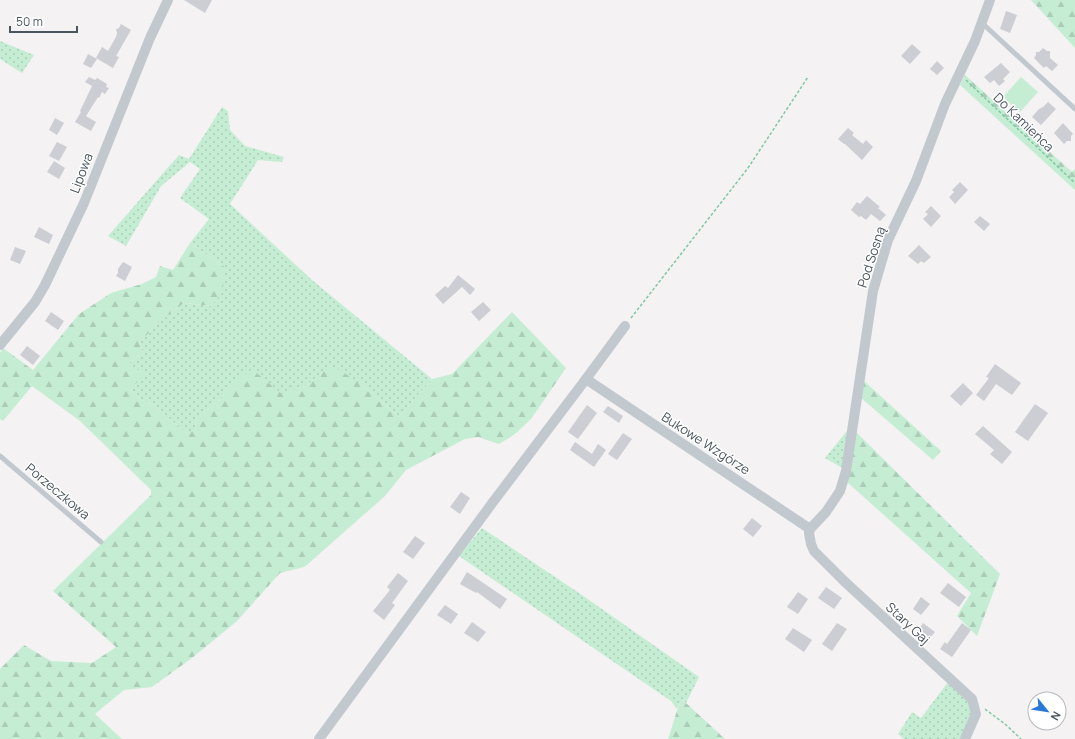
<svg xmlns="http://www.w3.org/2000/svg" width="1075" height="739" font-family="Manrope,sans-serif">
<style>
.grass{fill:url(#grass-dots)}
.forest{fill:url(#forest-firs)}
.pitch{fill:#c5edd3}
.building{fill:#ccced3}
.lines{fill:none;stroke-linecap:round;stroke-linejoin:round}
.path{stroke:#7fc8a3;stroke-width:1.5;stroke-dasharray:3 2;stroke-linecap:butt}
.service{stroke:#c1c9cf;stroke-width:5}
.minor{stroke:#c1c9cf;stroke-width:10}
.labels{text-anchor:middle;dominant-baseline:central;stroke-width:3;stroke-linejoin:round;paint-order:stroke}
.street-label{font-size:13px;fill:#4b555e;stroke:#fff}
</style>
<defs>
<pattern id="grass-dots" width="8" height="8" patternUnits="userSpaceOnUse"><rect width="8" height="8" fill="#c5edd3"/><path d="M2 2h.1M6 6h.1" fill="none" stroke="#abcdb8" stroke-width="1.8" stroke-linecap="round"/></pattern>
<pattern id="forest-firs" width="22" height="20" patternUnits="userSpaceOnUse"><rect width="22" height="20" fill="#c5edd3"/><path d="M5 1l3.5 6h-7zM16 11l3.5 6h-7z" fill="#abcdb8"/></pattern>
</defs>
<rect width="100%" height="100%" fill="#f4f2f2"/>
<g class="grass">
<path d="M0,41L34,55L22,73L0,59Z"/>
<path d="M222,107L228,111L230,130L245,146L284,157L282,162L258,160L230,204L312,280L432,379L399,417L359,382L323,372L297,393L282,394L228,388L221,399L196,418L195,431L187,434L154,405L142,400L129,388L127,364L143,353L140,342L159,322L184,303L211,306L226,268L190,243L209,219L180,198L200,169L190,162L161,186L126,246L108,236L179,155L189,159Z"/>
<path d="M851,426L844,469L825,458Z"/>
<path d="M482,528L579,593L699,677L686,703L682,700L677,709L671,701L459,556Z"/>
<path d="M948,682L970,703L973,715L962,739H904L898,734L912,712L921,718Z"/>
</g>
<g class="forest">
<path d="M1031,0H1075V48Z"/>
<path d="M965,75L1072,172L1075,169V190L960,85Z"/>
<path d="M190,243L226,268L222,293L211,306L184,303L159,322L140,342L143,353L127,364L146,374L130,389L142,400L154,405L187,434L195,430L196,418L221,399L228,388L252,369L282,394L292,386L297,393L323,372L334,367L359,382L399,417L432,379L452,374L512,312L566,368L531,419L515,434L499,444L478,437L465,439L406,470L385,496L308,564L304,567L280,573L237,621L192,658L152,687L124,690L95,714L122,739H0V669L24,645L51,661L92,663L116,647L53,591L151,495V490L80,421L32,386L3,421L0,419V353L3,348L33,370L79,314L111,293L142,284L156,277L160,266L173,270Z"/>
<path d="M863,380L941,451L933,460L860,397Z"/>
<path d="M856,432L1000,574L977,636L957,616L971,593L847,482Z"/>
<path d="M682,700L686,703L725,739H668C673,726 675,712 682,700Z"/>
</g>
<path class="pitch" d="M1021,77L1038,92L1020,112L1003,97Z"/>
<g class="building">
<path d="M184,0H212L205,13Z"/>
<path d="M1006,11L1017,15L1010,33L1000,29Z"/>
<path d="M121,24L131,30L116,56L119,57L113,68L96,58L102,47L108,51L116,37L117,33L116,29L119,28Z"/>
<path d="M912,44L921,52L910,64L901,56Z"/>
<path d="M1043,48L1047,51H1050V58L1058,65L1052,71L1046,66L1044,68L1034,58L1036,55V52H1039Z"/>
<path d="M88,54L97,59L91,68L83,64Z"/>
<path d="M937,61L944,68L937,75L930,69Z"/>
<path d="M1001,63L1010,72L1003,79L1005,81L999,86L994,80L990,83L984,77Z"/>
<path d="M89,77L95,80L97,78L107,84L106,87L109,88L105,94L102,92L99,98L98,97L86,116L96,122L91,131L75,122L81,112L80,111L92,86L85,82Z"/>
<path d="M1048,102L1056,109L1041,125L1032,117L1039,109L1043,107Z"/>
<path d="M55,118L64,123L57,135L49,130Z"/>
<path d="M1063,123L1073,134L1071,136V141H1067L1064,144L1054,133Z"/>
<path d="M848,128L854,133L852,135L863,144L866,140L873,147L862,160L845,144H844L838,139Z"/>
<path d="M57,142L67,147L59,161L49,156Z"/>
<path d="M54,161L65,168L59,179L47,172Z"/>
<path d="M960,182L968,190L955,204L949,197L954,192L952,190Z"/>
<path d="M867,196L880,207L878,208L886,215L880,221L871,214L866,220L861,216L859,217L851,210L857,202L860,204Z"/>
<path d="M931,206L941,216L931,227L923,219L928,214L925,212Z"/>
<path d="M980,216L990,224L984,231L974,222Z"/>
<path d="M39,227L53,235L49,244L34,237Z"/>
<path d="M919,245L931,257L924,263L921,261L918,264L908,256Z"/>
<path d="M15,247L26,251L20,264L10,260Z"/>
<path d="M123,262L132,267L125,281L116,276L118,273V269Z"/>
<path d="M458,275L475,289L470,295L462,287L443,304L435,295L445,286L448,288Z"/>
<path d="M483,302L491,310L479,321L471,312Z"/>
<path d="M51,312L64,321L58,330L45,321Z"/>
<path d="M27,346L40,356L33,365L20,355Z"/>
<path d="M995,364L1021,383L1012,395L996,384L984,401L976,395L989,378L986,377Z"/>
<path d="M963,383L973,393L961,406L950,396Z"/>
<path d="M1035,404L1048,413L1028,441L1015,432Z"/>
<path d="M587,405L597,413L578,439L568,432Z"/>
<path d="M608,406L623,416L619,423L603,412Z"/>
<path d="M983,426L1012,452L1002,464L990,454L994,450L975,434Z"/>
<path d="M623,433L632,439L617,460L608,454Z"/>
<path d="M575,442L592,454L598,444L606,450L594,467L570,450Z"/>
<path d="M461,492L470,498L460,514L450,507Z"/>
<path d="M752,518L762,526L753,537L743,529Z"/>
<path d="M415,536L425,543L413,559L403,552Z"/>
<path d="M467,572L507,599L500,609L477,592L476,593L460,584Z"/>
<path d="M398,573L408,581L392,603L395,605L384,620L373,611L390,590L387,587Z"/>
<path d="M948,583L966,597L959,607L940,593Z"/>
<path d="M826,587L842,598L834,609L818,598Z"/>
<path d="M798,592L808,599L798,614L787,607Z"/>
<path d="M921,597L930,604L921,615L913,609Z"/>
<path d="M445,605L458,614L451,624L437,615Z"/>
<path d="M472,622L486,632L478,642L464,633Z"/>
<path d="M837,623L847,629L832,651L822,644Z"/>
<path d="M923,623L935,632L930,638L919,629Z"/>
<path d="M962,623L971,630L952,657L940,649L945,642L947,644Z"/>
<path d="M793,628L812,640L804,652L785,639Z"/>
</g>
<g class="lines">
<g class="path">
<path d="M966,80L1075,183"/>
<path d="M631,318L748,168L808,77"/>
<path d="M985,709L1005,724L1021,739"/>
</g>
<g class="service">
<path d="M982,23L1075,109"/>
<path d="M0,456L101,542"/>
</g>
<g class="minor">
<path d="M0,345L35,302L45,285L84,203L150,38L168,0"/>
<path d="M586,379L810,529"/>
<path d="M810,529L826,512L840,491L846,471L873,291L888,240L916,181L945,104L975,41L990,0"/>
<path d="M810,529L809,533L811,544L814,551L844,581L972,699L976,714L965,739"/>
<path d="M319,739L493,502L586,379L625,326"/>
</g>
</g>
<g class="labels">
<g class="street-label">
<text transform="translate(1024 122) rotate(44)">Do Kamieńca</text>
<text transform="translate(81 173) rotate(-69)">Lipowa</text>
<text transform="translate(871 257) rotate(-72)">Pod Sosną</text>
<text transform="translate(706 443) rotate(33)">Bukowe Wzgórze</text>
<text transform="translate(58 491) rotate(40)">Porzeczkowa</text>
<text transform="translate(908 623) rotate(43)">Stary Gaj</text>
</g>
</g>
<g transform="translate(1047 711) rotate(120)"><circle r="19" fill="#ffffff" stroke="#b7bbbf"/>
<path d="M0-3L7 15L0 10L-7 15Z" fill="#2878d7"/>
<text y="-6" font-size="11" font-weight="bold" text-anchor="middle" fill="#4b555e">N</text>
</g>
<path d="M10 26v6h67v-6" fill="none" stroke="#4b555e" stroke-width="2"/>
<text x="16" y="26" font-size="12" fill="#4b555e" stroke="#ffffff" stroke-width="3" paint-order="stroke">50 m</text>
</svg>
